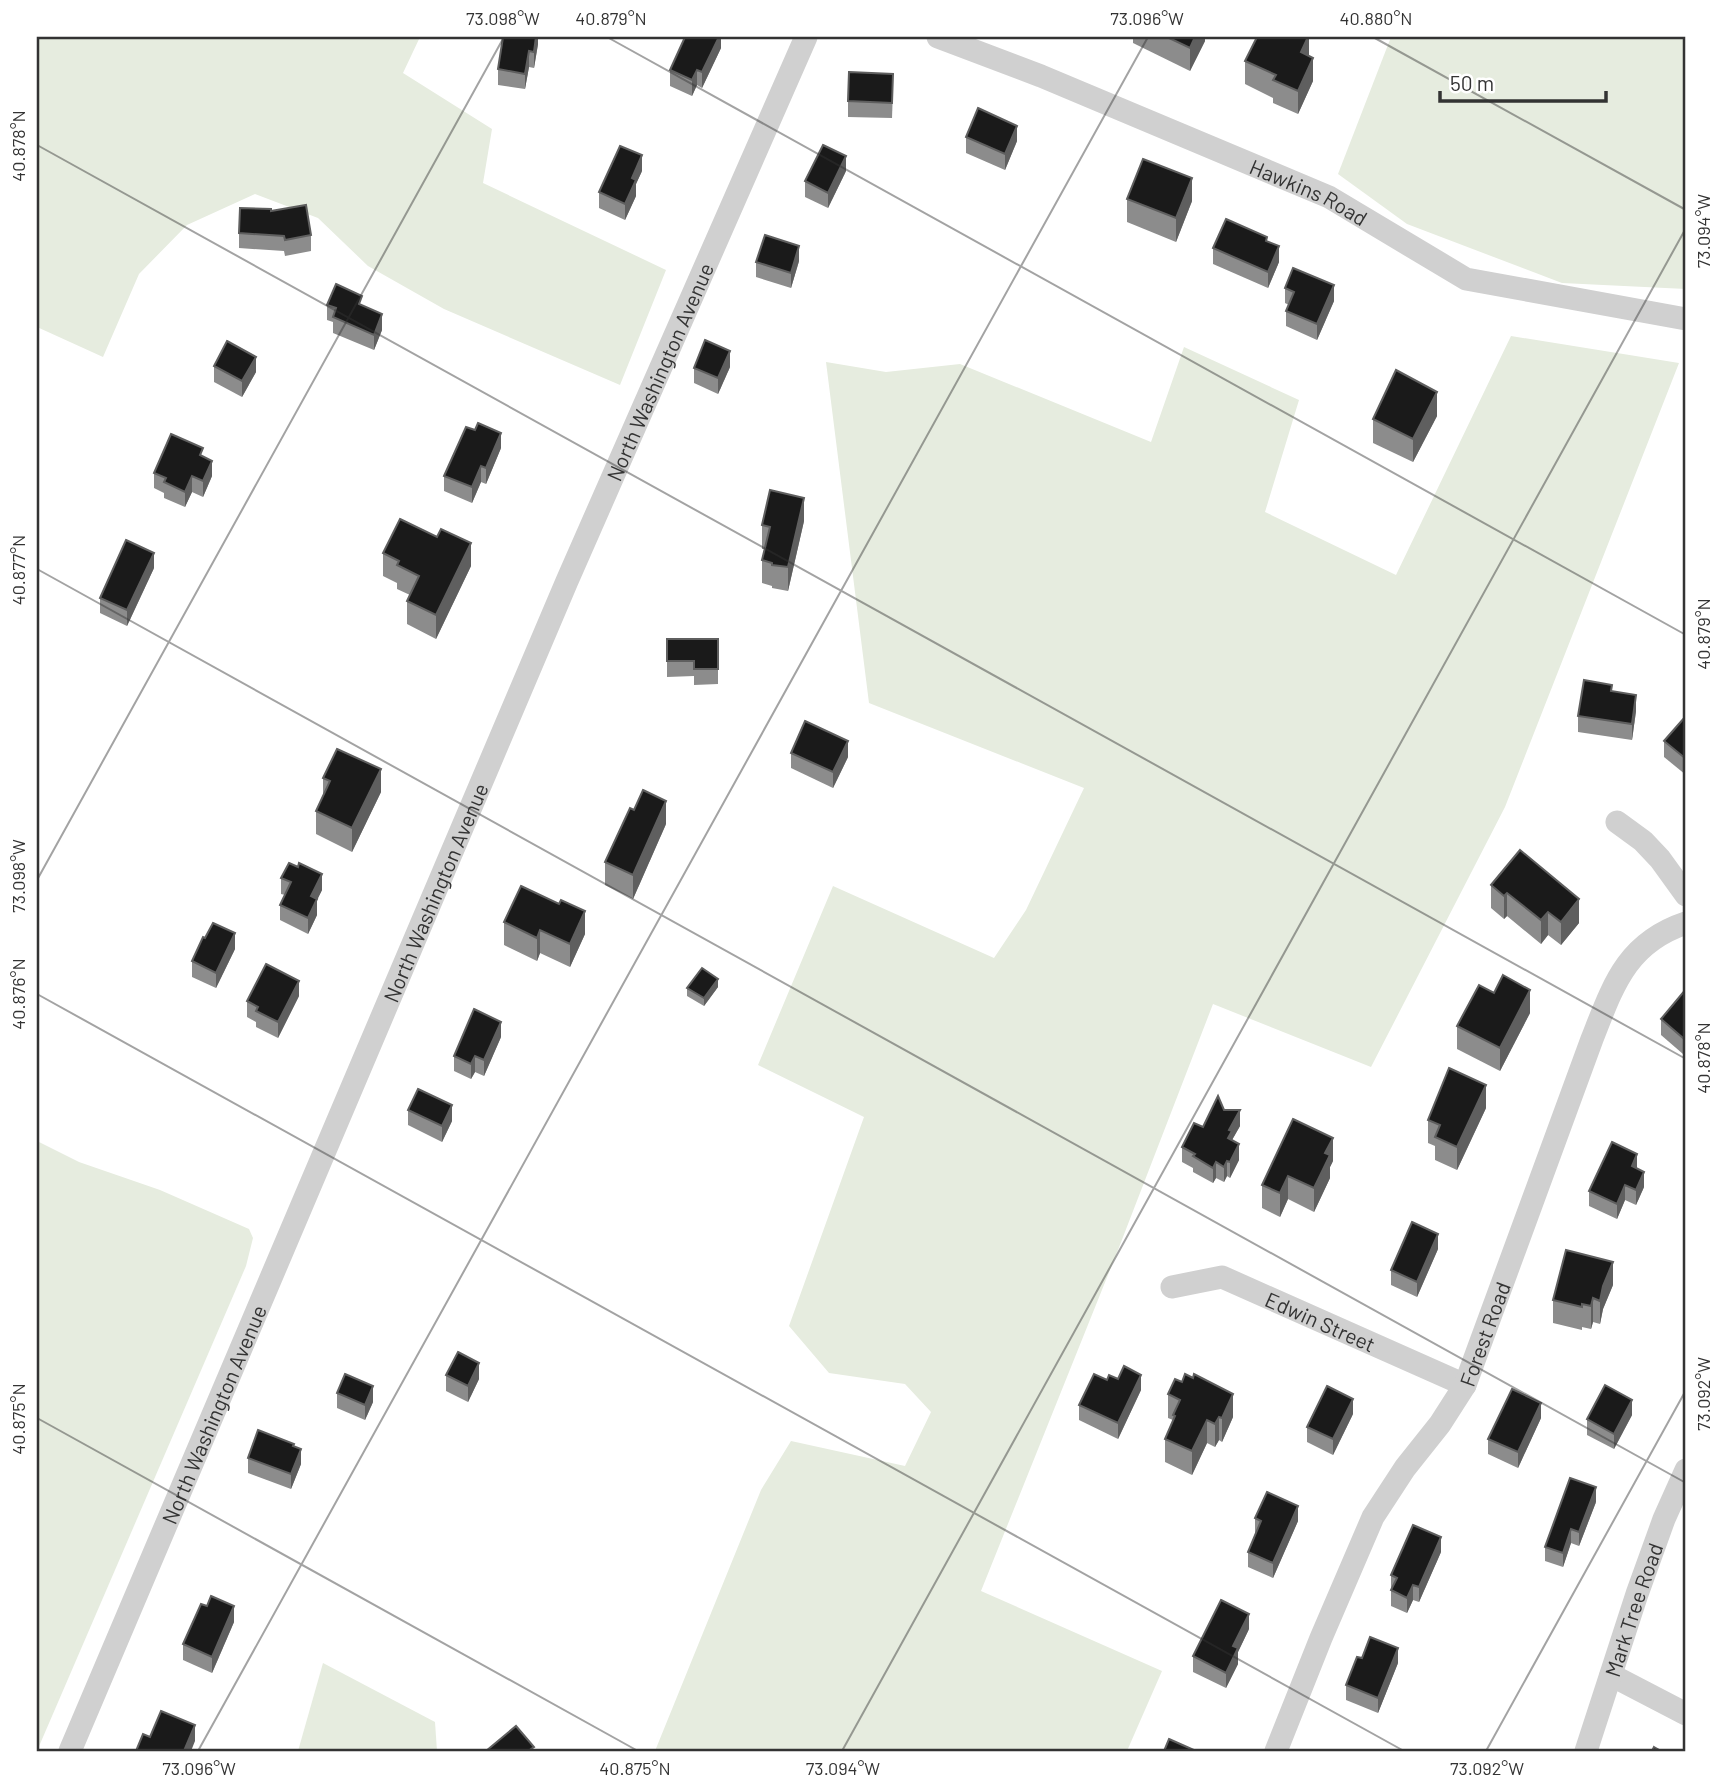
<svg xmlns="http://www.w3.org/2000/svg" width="1723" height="1788" font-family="Barlow,sans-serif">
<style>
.green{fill:#e6ecdf}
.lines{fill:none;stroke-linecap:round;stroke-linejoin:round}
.minor{stroke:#d0d0d0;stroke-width:23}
.wall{fill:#8c8c8c}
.shaded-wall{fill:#5f5f5f}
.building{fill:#1a1a1a;stroke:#5f5f5f;stroke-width:2}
.ticks{fill:none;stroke:#333;stroke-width:2;stroke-opacity:0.45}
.labels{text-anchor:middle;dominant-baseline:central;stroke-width:7;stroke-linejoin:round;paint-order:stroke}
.street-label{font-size:21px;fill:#333;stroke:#fff}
.neatline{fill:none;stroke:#333;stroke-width:2.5}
.ticks-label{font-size:18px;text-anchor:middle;fill:#333}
</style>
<rect width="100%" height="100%" fill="#fff"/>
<g class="green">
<path d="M37,37H420L403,73L492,129L483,183L666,270L620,385L444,309L368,266L318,218L255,194L187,225L139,274L103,357L37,327Z"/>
<path d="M1391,37H1686V289L1562,283L1407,224L1338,174Z"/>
<path d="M1511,336L1679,363L1505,807L1371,1067L1213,1004L1118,1250L981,1591L1162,1671L1127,1751H655L761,1490L791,1441L905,1466L931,1412L905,1384L829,1373L789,1326L864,1117L758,1065L833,886L994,958L1026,910L1084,788L869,703L826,362L886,372L960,364L1151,442L1184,347L1299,400L1265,512L1396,575Z"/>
<path d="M37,1141L79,1162L160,1190L249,1229L253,1238L246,1266L37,1751Z"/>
<path d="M323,1663L435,1722L437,1751H298Z"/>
</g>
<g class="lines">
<g class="minor">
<path id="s1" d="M938,37L1041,76L1329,197L1466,279L1686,319"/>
<path d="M1617,822L1643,841L1660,859L1686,895"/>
<path id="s2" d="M1172,1287L1222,1277L1465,1385"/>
<path d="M1611,1675L1686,1714"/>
<path id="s3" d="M70,1751L567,581L806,37"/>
<path id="s4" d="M1276,1751L1321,1638L1373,1517L1405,1468L1440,1424L1465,1385L1592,1039C1613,986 1626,943 1686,923"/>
<path id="s5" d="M1586,1751L1637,1594L1664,1519L1686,1470"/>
</g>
</g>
<g class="wall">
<path d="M538,37V44L534,68L529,67L525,89L498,85V69Z"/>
<path d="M721,37V48L702,88L697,85L692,96L670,86V70Z"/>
<path d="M1133,37H1205V41L1190,71L1133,43Z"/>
<path d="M1309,37V56L1313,81L1298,114L1273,103V98L1245,84V61Z"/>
<path d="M893,90L892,118L848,117V101Z"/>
<path d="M966,137L1017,141L1005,170L966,153Z"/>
<path d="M642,171L636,184V196L625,220L599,208V192Z"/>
<path d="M846,171L828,208L805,197V181Z"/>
<path d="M1127,199L1192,201L1176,242L1127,222Z"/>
<path d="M271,211L311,235V251L285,256L284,251L239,248V233Z"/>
<path d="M1267,242L1279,262L1268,288L1213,264V248Z"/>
<path d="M799,261L791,288L756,277V262Z"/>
<path d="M1285,288L1334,301L1317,340L1286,326V311L1289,305L1285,303Z"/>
<path d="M327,305L362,306L382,330L374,350L333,333V322L327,320Z"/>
<path d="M214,366L256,372L242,397L214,382Z"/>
<path d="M730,367L718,394L694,383V368Z"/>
<path d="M1437,416L1413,462L1373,443V419Z"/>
<path d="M501,448L486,484L481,482L472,503L444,491V476Z"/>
<path d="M203,457L212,476L203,497L192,492L185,507L164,498V493L154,488V473Z"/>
<path d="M804,521L788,591L772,588V586L762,583V560L765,549H762V525Z"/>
<path d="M383,553L471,566L436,639L407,624V601L410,595L397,589V583L383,576Z"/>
<path d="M154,568L127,626L100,613V598Z"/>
<path d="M667,639H718V684L694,685V676L667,677Z"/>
<path d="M1612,691L1636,711L1632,740L1578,732V716Z"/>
<path d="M1686,718V775L1664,757V741Z"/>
<path d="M791,753L848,757L833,788L791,768Z"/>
<path d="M323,778L381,792L352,852L316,834V811L323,795Z"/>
<path d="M666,824L633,899L605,885V862Z"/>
<path d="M281,878L322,890L317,900V915L308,934L280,920V905L285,895L281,894Z"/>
<path d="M1491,885L1579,923L1561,945L1548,935L1541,944L1507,916L1504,919L1491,908Z"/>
<path d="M504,922L585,934L570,967L540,953L537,961L504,945Z"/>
<path d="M205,938L235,949L216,988L192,977V961Z"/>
<path d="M718,987L704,1006L687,996V988Z"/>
<path d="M1686,989V1050L1683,1054L1661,1035V1019Z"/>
<path d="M299,996L278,1038L256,1027V1022L247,1017V1001Z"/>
<path d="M1530,1013L1500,1071L1457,1049V1026Z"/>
<path d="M501,1037L484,1076L475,1072L471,1079L454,1071V1056Z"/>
<path d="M1486,1108L1457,1170L1435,1160V1146L1428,1143V1120Z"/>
<path d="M408,1110L452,1121L442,1142L408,1125Z"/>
<path d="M1224,1110L1240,1126L1232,1140L1239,1160L1230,1178L1227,1176L1224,1182L1216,1178L1213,1183L1193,1172V1168L1182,1162V1147Z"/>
<path d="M1333,1161L1330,1167V1178L1314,1212L1288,1199L1280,1217L1262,1208V1185Z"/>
<path d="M1637,1168L1644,1187L1636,1205L1625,1200L1617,1219L1589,1206V1191Z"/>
<path d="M1438,1249L1417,1297L1391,1285V1270Z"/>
<path d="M1613,1285L1603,1309L1600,1324L1593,1322L1591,1329L1582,1327V1330L1553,1323V1300Z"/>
<path d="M446,1375L479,1379L468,1402L446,1391Z"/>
<path d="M1107,1380L1141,1390L1118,1439L1079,1420V1405Z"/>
<path d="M337,1393L373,1402L365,1420L337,1408Z"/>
<path d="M1168,1394L1233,1417L1222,1442L1219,1440L1215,1447L1207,1443L1192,1475L1165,1462V1439L1173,1420L1168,1418Z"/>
<path d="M1353,1414L1333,1455L1307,1442V1427Z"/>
<path d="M1632,1415L1614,1449L1587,1435V1419Z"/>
<path d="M1541,1418L1518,1468L1488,1454V1439Z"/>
<path d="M294,1446L301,1464L291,1489L248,1473V1458Z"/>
<path d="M1596,1502L1579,1546L1571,1543L1563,1567L1545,1561V1547Z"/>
<path d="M1255,1518L1298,1521L1273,1578L1248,1567V1552L1255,1534Z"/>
<path d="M1441,1552L1419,1602L1413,1600L1407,1613L1391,1606V1575Z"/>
<path d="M207,1606L234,1622L212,1673L183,1660V1644Z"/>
<path d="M1249,1629L1238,1652V1664L1226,1688L1193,1672V1656Z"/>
<path d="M1398,1663L1378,1713L1346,1700V1685Z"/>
</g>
<g class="shaded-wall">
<path d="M536,37H538V44L534,68V52Z"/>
<path d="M719,37H721V48L702,88V72Z"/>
<path d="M1195,37H1205V41L1190,71V48Z"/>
<path d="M1308,37H1309V58L1301,52Z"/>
<path d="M529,51V67L525,89V74Z"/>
<path d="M1313,58V81L1298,114V91Z"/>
<path d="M697,70V85L692,96V80Z"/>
<path d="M1017,126V141L1005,170V154Z"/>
<path d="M642,155V171L636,184V196L625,220V204L632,178Z"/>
<path d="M846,156V171L828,208V193Z"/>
<path d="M1192,178V201L1176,242V218Z"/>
<path d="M799,246V261L791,288V273Z"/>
<path d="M1279,246V262L1268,288V272Z"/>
<path d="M1334,285V301L1317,340V324Z"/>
<path d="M382,314V330L374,350V335Z"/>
<path d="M730,351V367L718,394V378Z"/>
<path d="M256,357V372L242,397V381Z"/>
<path d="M1437,392V416L1413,462V439Z"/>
<path d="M501,433V448L486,484V468Z"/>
<path d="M212,461V476L203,497V481Z"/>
<path d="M481,466V482L472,503V487Z"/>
<path d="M192,476V492L185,507V492Z"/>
<path d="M804,498V521L788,591V567Z"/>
<path d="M471,543V566L436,639V615Z"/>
<path d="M154,553V568L127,626V610Z"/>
<path d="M1636,695V711L1632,740V724Z"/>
<path d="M848,741V757L833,788V772Z"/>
<path d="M381,769V792L352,852V828Z"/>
<path d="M666,801V824L633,899V875Z"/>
<path d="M322,874V890L317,900V915L308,934V918L311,896Z"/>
<path d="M1507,893V916L1504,919V896Z"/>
<path d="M1579,899V923L1561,945V922Z"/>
<path d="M585,911V934L570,967V944Z"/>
<path d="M1548,912V935L1541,944V920Z"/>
<path d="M540,930V953L537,961V938Z"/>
<path d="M235,933V949L216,988V973Z"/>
<path d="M718,979V987L704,1006V998Z"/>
<path d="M299,981V996L278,1038V1022Z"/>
<path d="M1530,990V1013L1500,1071V1048Z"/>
<path d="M501,1022V1037L484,1076V1060Z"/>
<path d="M1686,1034V1050L1683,1054V1038Z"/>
<path d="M475,1056V1072L471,1079V1064Z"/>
<path d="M1486,1085V1108L1457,1170V1147Z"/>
<path d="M452,1105V1121L442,1142V1126Z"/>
<path d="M1240,1110V1126L1232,1140L1228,1138L1229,1130Z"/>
<path d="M1333,1138V1161L1330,1167V1178L1314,1212V1188L1325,1153Z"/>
<path d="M1239,1144V1160L1230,1178V1162Z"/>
<path d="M1637,1154V1169L1632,1166Z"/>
<path d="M1227,1161V1176L1224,1182V1167Z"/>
<path d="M1216,1162V1178L1213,1183V1168Z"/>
<path d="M1644,1172V1187L1636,1205V1190Z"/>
<path d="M1288,1176V1199L1280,1217V1193Z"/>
<path d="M1625,1185V1200L1617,1219V1204Z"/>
<path d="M1438,1234V1249L1417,1297V1282Z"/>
<path d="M1613,1262V1285L1603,1309L1600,1324V1301L1603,1286Z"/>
<path d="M1593,1298V1322L1591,1329V1306Z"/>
<path d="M479,1363V1379L468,1402V1386Z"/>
<path d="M1141,1375V1390L1118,1439V1423Z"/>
<path d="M373,1386V1402L365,1420V1405Z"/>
<path d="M1233,1394V1417L1222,1442V1418Z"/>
<path d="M1353,1399V1414L1333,1455V1439Z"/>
<path d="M1632,1400V1415L1614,1449V1434Z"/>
<path d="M1541,1403V1418L1518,1468V1452Z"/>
<path d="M1219,1417V1440L1215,1447V1424Z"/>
<path d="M1207,1420V1443L1192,1475V1451Z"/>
<path d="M301,1449V1464L291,1489V1474Z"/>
<path d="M1596,1487V1502L1579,1546V1532Z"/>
<path d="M1298,1506V1521L1273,1578V1563Z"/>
<path d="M1571,1529V1543L1563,1567V1553Z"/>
<path d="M1441,1537V1552L1419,1602V1587Z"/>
<path d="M1413,1585V1600L1407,1613V1598Z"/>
<path d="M234,1606V1622L212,1673V1657Z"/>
<path d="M1249,1614V1629L1238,1652V1664L1226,1688V1673L1233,1646Z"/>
<path d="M1398,1648V1663L1378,1713V1698Z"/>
<path d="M195,1725V1741L191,1751H184Z"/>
</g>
<g class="building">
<path d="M503,37H536L534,52L529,51L525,74L498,69Z"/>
<path d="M685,37H719L702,72L697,70L692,80L670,70Z"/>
<path d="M1167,37H1195L1190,48Z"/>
<path d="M1257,37H1308L1301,52L1313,58L1298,91L1273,80L1276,75L1245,61Z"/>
<path d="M849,72L893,74L892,103L848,101Z"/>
<path d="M978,108L1017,126L1005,154L966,137Z"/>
<path d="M823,145L846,156L828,193L805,181Z"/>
<path d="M620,146L642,155L632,178L636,180L625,204L599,192Z"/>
<path d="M1143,159L1192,178L1176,218L1127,199Z"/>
<path d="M306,205L311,235L285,240L284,236L239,233L240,208L271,209V211Z"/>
<path d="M1226,219L1267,237L1266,241L1279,246L1268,272L1213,248Z"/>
<path d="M765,235L799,246L791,273L756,262Z"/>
<path d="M1293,268L1334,285L1317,324L1286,311L1294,292L1285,288Z"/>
<path d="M336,284L362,296L359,304L382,314L374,335L333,317L336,308L327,305Z"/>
<path d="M705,340L730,351L718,378L694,368Z"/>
<path d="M227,341L256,357L242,381L214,366Z"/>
<path d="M1396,370L1437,392L1413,439L1373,419Z"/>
<path d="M478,423L501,433L486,468L481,466L472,487L444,476L466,427L475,430Z"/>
<path d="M171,434L203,448L200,455L212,461L203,481L192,476L185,492L164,482L166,478L154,473Z"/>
<path d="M770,490L804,498L788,567L772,565V563L762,560L770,527L762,525Z"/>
<path d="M400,519L437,537L441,529L471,543L436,615L407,601L419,576L397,565L399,561L383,553Z"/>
<path d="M126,540L154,553L127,610L100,598Z"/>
<path d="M667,639H718V669H694V661H667Z"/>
<path d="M1584,680L1612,685L1611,691L1636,695L1632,724L1578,716Z"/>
<path d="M1685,717L1686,718V759L1664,741Z"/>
<path d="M805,721L848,741L833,772L791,753Z"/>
<path d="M337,749L381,769L352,828L316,811L330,781L323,778Z"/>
<path d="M643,790L666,801L633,875L605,862L630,808L634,810Z"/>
<path d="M1520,850L1579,899L1561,922L1548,912L1541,920L1507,893L1504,896L1491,885Z"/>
<path d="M289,863L298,867L299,863L322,874L311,896L317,899L308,918L280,905L291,882L281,878Z"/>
<path d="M521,886L559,904L561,900L585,911L570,944L540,930L537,938L504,922Z"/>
<path d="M213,923L235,933L216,973L192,961L203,937L205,938Z"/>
<path d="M266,964L299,981L278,1022L256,1011L258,1007L247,1001Z"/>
<path d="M702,968L718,979L704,998L687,988Z"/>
<path d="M1503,975L1530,990L1500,1048L1457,1026L1479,985L1494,993Z"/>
<path d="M1686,989V1034L1683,1038L1661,1019Z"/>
<path d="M474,1009L501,1022L484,1060L475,1056L471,1064L454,1056Z"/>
<path d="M1449,1068L1486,1085L1457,1147L1435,1137L1440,1125L1428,1120Z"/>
<path d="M418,1089L452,1105L442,1126L408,1110Z"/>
<path d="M1218,1096L1224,1110H1240L1229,1130L1232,1131L1228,1138L1239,1144L1230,1162L1227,1161L1224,1167L1216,1162L1213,1168L1193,1156L1195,1154L1182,1147L1194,1123L1203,1127Z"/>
<path d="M1293,1119L1333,1138L1325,1153L1330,1155L1314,1188L1288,1176L1280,1193L1262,1185Z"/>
<path d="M1612,1142L1637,1154L1632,1166L1644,1172L1636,1190L1625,1185L1617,1204L1589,1191Z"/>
<path d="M1412,1222L1438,1234L1417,1282L1391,1270Z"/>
<path d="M1566,1250L1613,1262L1603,1286L1600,1301L1593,1298L1591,1306L1582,1304V1307L1553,1300Z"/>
<path d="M458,1352L479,1363L468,1386L446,1375Z"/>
<path d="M1124,1366L1141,1375L1118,1423L1079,1405L1094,1374L1107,1380L1109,1375L1118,1379Z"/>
<path d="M345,1374L373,1386L365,1405L337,1393Z"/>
<path d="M1185,1374L1193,1378L1194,1374L1233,1394L1222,1418L1219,1417L1215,1424L1207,1420L1192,1451L1165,1439L1175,1416L1173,1415L1180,1400L1168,1394L1175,1379L1182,1382Z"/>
<path d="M1605,1385L1632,1400L1614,1434L1587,1419Z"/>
<path d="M1327,1386L1353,1399L1333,1439L1307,1427Z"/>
<path d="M1512,1389L1541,1403L1518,1452L1488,1439Z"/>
<path d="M258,1430L294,1444L293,1446L301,1449L291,1474L248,1458Z"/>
<path d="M1570,1478L1596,1487L1579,1532L1571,1529L1563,1553L1545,1547Z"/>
<path d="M1267,1492L1298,1506L1273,1563L1248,1552L1261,1521L1255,1518Z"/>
<path d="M1413,1525L1441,1537L1419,1587L1413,1585L1407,1598L1391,1590L1397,1578L1391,1575Z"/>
<path d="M211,1596L234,1606L212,1657L183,1644L201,1604L207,1606Z"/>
<path d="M1221,1600L1249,1614L1233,1646L1238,1648L1226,1673L1193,1656Z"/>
<path d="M1370,1637L1398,1648L1378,1698L1346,1685L1357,1657L1362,1658Z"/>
<path d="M161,1711L195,1725L184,1751H136L143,1734L150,1737Z"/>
<path d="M516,1726L534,1747L528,1751H486Z"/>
<path d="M1169,1739L1196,1751H1164Z"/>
<path d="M1654,1747L1661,1751H1652Z"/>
</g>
<path class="ticks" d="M607,37L1686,635M1373,37L1686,210M37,145L1686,1059M37,569L1686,1483M37,880L504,37M37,994L1404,1751M37,1418L638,1751M198,1751L1148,37M842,1751L1686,228M1486,1751L1686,1390"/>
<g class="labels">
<g class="street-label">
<text stroke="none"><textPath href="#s1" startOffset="402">Hawkins Road</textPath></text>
<text stroke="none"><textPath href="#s3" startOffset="1500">North Washington Avenue</textPath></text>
<text stroke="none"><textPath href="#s3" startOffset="933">North Washington Avenue</textPath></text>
<text stroke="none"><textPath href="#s2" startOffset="159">Edwin Street</textPath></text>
<text stroke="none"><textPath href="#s4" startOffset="469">Forest Road</textPath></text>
<text stroke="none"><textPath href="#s3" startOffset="366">North Washington Avenue</textPath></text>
<text stroke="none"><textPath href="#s5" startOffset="149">Mark Tree Road</textPath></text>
</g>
</g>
<rect width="1723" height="1788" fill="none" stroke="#ffffff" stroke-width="77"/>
<path d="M1440 91v10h166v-10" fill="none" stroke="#333333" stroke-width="3.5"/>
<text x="1450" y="91" font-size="21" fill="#333333" stroke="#ffffff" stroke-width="5" paint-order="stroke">50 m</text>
<rect x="38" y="38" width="1646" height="1712" class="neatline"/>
<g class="ticks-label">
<text x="503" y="25">73.098°W</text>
<text x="611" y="25">40.879°N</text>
<text x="1147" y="25">73.096°W</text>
<text x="1376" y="25">40.880°N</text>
<text transform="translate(19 146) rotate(-90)" y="6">40.878°N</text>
<text transform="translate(1704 231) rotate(-90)" y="6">73.094°W</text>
<text transform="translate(19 570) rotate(-90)" y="6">40.877°N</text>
<text transform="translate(1704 634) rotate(-90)" y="6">40.879°N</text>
<text transform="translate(19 876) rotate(-90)" y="6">73.098°W</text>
<text transform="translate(19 994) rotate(-90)" y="6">40.876°N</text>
<text transform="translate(1704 1058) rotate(-90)" y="6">40.878°N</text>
<text transform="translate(1704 1394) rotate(-90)" y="6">73.092°W</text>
<text transform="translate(19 1419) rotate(-90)" y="6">40.875°N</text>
<text x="199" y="1775">73.096°W</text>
<text x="635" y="1775">40.875°N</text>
<text x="843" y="1775">73.094°W</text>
<text x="1487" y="1775">73.092°W</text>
</g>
</svg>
